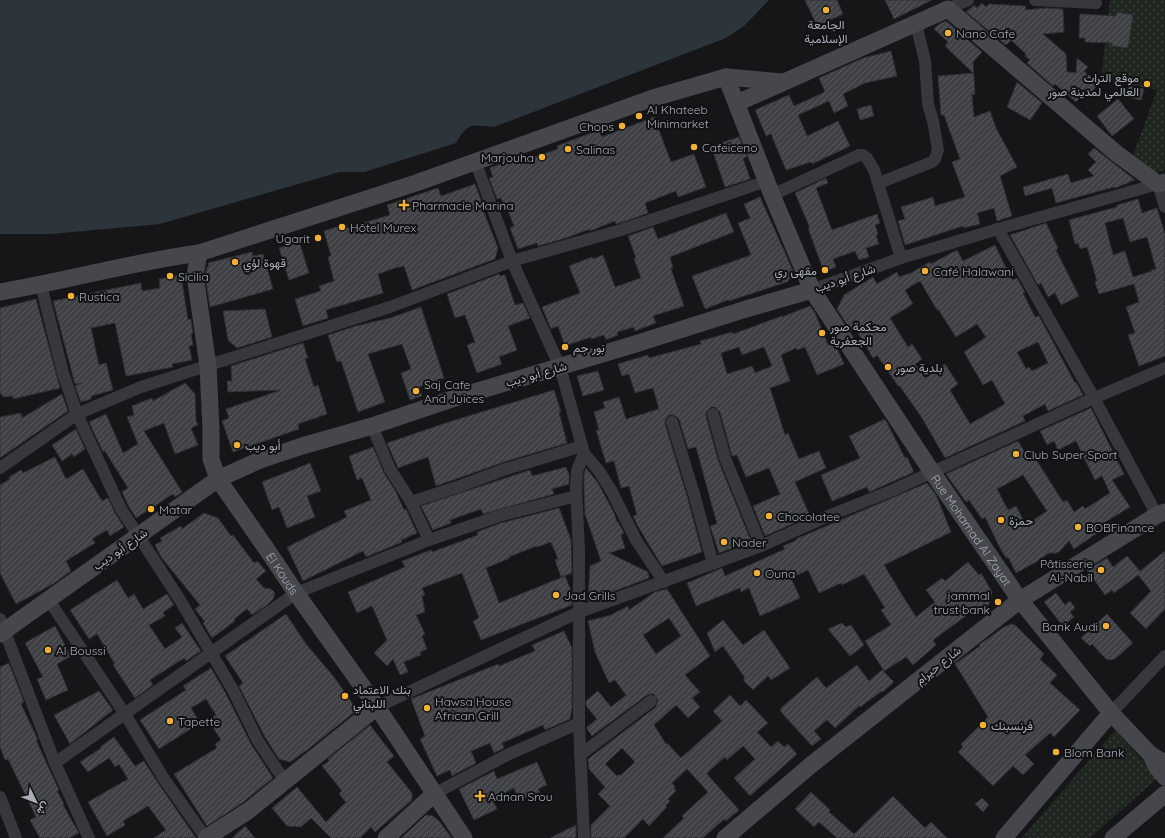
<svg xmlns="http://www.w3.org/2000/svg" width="1165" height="838" font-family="Quicksand,Vazirmatn,sans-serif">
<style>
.grass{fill:url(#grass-dots)}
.water{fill:#2c353c}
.building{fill:url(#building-hatch);stroke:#303034;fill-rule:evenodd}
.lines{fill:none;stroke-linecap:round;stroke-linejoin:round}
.street{stroke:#37383d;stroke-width:12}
.secondary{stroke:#45474d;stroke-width:17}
.poi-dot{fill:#f2b134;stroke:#111113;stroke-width:1.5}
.labels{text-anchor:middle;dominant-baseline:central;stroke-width:4;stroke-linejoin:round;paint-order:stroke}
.poi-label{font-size:12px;fill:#a8adb8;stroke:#111113;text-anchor:start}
.street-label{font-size:12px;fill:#a8adb8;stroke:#111113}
</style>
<defs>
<pattern id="grass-dots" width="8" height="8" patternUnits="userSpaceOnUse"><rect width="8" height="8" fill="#1e261f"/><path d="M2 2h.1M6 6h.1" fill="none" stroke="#3c433d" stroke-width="1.8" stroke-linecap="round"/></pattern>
<pattern id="building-hatch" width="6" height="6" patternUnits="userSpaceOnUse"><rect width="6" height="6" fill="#404145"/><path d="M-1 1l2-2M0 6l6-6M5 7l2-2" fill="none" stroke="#595a5e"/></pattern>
</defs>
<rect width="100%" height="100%" fill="#161618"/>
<g class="grass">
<path d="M1110,0H1165V170L1152,174L1132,158L1157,90L1101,79Z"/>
<path d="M1115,730L1158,778L1090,838H1022Z"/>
</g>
<path class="water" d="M0,0H769L744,26L726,38L494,127C472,125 468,122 456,143L364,172H340L160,224L51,234H0Z"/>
<g class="building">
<path d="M805,0H837L843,14L817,26Z"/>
<path d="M885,0H932L894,19Z"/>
<path d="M982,3L986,7L989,4L1026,6L1025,10L1046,8L1063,9L1064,32L1043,34L1066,54L1067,72L1076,73L1077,58L1088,67L1084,71L1098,84L1087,97L1084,94L1076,102L1055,84L1053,86L1027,63L1030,60L1025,56L1026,54L1011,40L1006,45L966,12L974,5L977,8Z"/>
<path d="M1117,12L1133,15L1128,48L1112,46V43L1085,42V38H1079L1080,14L1116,16Z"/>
<path d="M946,21L982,52L973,62L975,94L972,95L974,117L990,111L997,131V130L1017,167L1000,176L1012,216L997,221L994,208L977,213L980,224L964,228L963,226L905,245L898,221L905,219L901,207L933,197L935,206L965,197L952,162L960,159L944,115H941L938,76L973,73L945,46L948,42L934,29L939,24Z"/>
<path d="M891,51L897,76L865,83L843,94L848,106L834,113L829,101L798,115L807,136L838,121L850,146L812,164L811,162L786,170L771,134L766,136L755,110L789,95L794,106L825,92L819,78L863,58Z"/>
<path d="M1017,82L1042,103L1030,120L1007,107Z"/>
<path d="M1129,86L1144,89L1141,100L1126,97Z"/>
<path d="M1118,99L1134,119L1112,136L1097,116Z"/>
<path d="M871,105L874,116L860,120L857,109Z"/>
<path d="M654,117L671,162L694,154L706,187L678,197L676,191L645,203L648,213L623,222L616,224L615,221L590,231V229L563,239L538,246L537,243L518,249L510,228L514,226L506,206H504L501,198L497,199L489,178L493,177L490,168L510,160L511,162L525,157L526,160L558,149L557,146L599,130L602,137Z"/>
<path d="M739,137L747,157L743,158L750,179L725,187L711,146Z"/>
<path d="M1094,148L1135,180L1115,188L1114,187L1056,203L1052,188L1025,196L1023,187L1068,174L1071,183L1094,176L1088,170L1096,162L1088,154Z"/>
<path d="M826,178L828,183L816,188L832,230L877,214L880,223L875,225L878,234L876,235L879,244L866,248L869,257L859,260L855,251L833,259L836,267L824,272L808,228H810L795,193Z"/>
<path d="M475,184L483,205H481L498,248L495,259L412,290L404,266L395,268L378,274L383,293L326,310L328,318L303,326L295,299L321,291L319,286L334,281L328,257L331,256L324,231L346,224L347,228L390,215L387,205L438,188L441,196Z"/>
<path d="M760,197L794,273L787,282L729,301L728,300L705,309L692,276L751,255L738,223L750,218L744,204Z"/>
<path d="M1138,199L1142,213L1157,208L1165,234V356L1139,366L1128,335L1135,333L1126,307L1139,302L1134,284L1099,294L1095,282L1097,281L1087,247L1080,249L1078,243L1075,244L1069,220L1117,207V205ZM1123,218L1130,242L1147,237L1156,269L1151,270L1152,271L1133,277L1125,251L1113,255L1105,223Z"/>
<path d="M726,213L734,232L670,257L673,268L671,269L684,306L653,316L656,323L635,331L634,327L617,332L618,335L606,340L604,335L591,339V337L565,346L558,326L551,329L542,307L580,293L569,266L592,257L593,259L603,255L615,287L641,278L634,259L636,258L628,236L653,227L658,239Z"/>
<path d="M1046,223L1058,248L1056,250L1079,296L1061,305L1055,293L1048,297L1041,283L1038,285L1010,235Z"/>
<path d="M299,241L309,273L289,280L279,248Z"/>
<path d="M995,245L1012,280L1017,278L1025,292L1023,293L1035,317L1039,316L1075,383L1076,382L1083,395L1048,411L1045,404L1023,416L1025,421L945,458L922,418L899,385L898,386L877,355L873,358L855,328L851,331L837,309L844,295L873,277L877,284L897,272L899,277L911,273L930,262L931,264L957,250L963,261ZM920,281L937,310L938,309L956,337L977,324L986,337L964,352L983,385L992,380L1005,404L970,424L950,390L958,384L945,364L925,378L915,364L922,359L912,344L908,347L890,318L913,304L905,290ZM1038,342L1048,363L1032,371L1029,367L1026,369L1017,352Z"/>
<path d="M252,252L253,256L263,254L273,289L210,307L205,275L207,267L209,266L208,263Z"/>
<path d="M499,274L500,276L505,275L515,305L523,303L530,318L508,326L517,350L499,357L502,364L477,373L467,345L475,342L465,315L455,318L447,294Z"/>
<path d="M181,275L188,320L191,319L193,333L191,334L193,345L189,346L192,360L172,364L173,367L126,376L115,323L91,328L99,365L106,363L113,390L91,396V399L81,402L75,386L81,383L75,384L53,301L141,283L142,291L160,288L159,279Z"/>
<path d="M36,299L60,388L13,399V396L3,397L2,394H0V308Z"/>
<path d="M810,306L815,313L828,345L834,342L844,364L817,375L805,347L797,350L796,348L781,355L790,381L770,388L785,435L788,433L799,459L819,451L826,468L795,482L810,516L765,536L753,506L780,494L769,468L746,477L737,455L732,456L720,412L715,407H711L706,412V416L718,460L751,541L719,553L710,526L717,524L696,447L688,449L679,419L674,415H669L665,420V424L687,496L702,552L662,566L639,528L633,516L637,515L629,486L621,488L614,461L606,463L596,430H599L594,412L605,408L603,402L619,397L626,419L659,409L653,388L635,393L629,374L622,376L618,364L648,355L649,358L701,344L700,341L732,332L733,334L782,316V317ZM739,347L742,355L764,347L772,366L755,373L752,366L727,374L721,353Z"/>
<path d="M421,307L444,378L419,387L422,396L410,400L401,373L411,369L402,344L368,354L385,402L358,412L341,361L337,362L328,335L356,326L390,318Z"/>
<path d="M265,309L272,337L237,348L228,340L223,311Z"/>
<path d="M303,343L308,358L305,359L314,387L318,385L327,414L298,424L299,429L233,452L222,421L229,418L226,409L281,390L228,392L227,381H232L231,366Z"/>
<path d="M598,371L604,390L583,396L577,376Z"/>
<path d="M185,383L195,394L196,421L198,425L191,428L198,445L175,454L164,423L144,431L182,492L175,497L173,494L136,518L128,505L122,492L128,488L105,451L103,452L89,422L106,414L123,453L138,444L127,417L134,415L132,406L152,398L153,401Z"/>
<path d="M554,390L561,412H559L567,443L504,462L436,486L428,457L398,468L387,443L452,421Z"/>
<path d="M62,394L68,411L0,458V417L21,413L22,418Z"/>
<path d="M1091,408L1124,474L1112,480L1130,507L1097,527L1100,531L1074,549L1069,541L1059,552L1056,553H1049L1036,562L1016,573L1008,557L1006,558L999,546L985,517L982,519L969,500L966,502L946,474L1018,441L1030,461L1035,458L1063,502L1067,500L1074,512L1083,506L1085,509L1110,493L1102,476L1095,480L1076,441L1058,450L1054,441L1047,445L1040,431ZM1023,475L1047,511L1026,525L1016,506L1008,510L997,489Z"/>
<path d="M885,419L905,458L907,457L914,472L869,492L867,487L832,501L821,475L860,458L849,436Z"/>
<path d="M76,429L85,449L74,457L72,454L62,461L52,445Z"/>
<path d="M373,447L384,473L396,492L404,510L406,509L417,533L401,540L402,542L366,557L363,551L303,581L287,547L347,517L344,511L371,500L362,478L357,480L349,456Z"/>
<path d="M55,457L66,479L83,469L102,501L108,498L115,513L124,527L110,536L107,530L92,539L95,543L66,561L71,571L53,584L16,604L0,573V485L10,479L9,477L21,470L23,473Z"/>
<path d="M310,463L321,491L307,496L315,517L287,528L279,507L272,510L262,482Z"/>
<path d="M566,467L568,473H569V484L552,489L554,494L483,514L481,509L450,520L451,523L433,530L421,506L530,470L532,476Z"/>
<path d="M586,468L598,483L614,513L617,522H618L624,533L621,535L625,548L609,553L648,572L649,578L588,601L590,566L601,561L585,514L584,488V473Z"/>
<path d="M927,483L936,495L951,532L884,565L899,590L916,617L935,602L926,590L942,578L945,581L968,562L979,575L981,573L992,592L989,604L981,612L978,607L933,640L936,645L913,665L906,657L884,671L865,641L891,625L881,610L885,608L864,574L842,585L841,583L819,593L808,570L791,578L800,598L760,616L749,588L741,592L740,588L696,606L687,583L722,568L725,576L785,549L783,546L797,540L796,539Z"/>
<path d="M559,508L571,540L572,573L561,577L555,560L558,559L551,542L537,547L536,546L509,557L510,558L486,568L499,603L565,576L572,593V605L481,640L473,621L479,618L462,573L422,588L425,595L422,596L425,612L416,615L425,634L422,636L427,649L420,652L421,655L404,662L408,672L400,675L393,659L387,666L374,653L387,640L372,606L357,613L348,592L405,567L402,561L431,550L432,552L478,535L477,532L501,523Z"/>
<path d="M204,513L218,518L231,536L233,535L254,563L257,561L266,571L256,579L264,588L271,589L275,593L273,599L267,605L252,615L247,609L234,619L235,621L212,638L203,623L205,622L195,609L200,605L161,557L155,545L162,541L160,538L181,526L182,529Z"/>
<path d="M1165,551V609L1146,629L1130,613L1151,591L1138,575L1114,593L1112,590L1105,595L1087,570L1107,558L1113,567L1127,556L1140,571Z"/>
<path d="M117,580L128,598L134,594L143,609L167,594L174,605L163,612L165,616L149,625L165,649L182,637L175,628L182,623L201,651L186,661L184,658L150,680L153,685L135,698L113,665L115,664L97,634L89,639L70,610Z"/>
<path d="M667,589L710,656L685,675L700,692L692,698L700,707L688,718L676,705L654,725L666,744L667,743L681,758L722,721L713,711L730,695L740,706L746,700L768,723L757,732L771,747L778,741L784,747L788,744L797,754L750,796L734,778L755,759L743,746L727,760L725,757L709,771L707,774L739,810L726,821L724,819L703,838H663L684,818L682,816L708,792L687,769L672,783L675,787L674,788L676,791L668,799L670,801L665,806L667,807L649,826L643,819L624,838H591V825L610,806L598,794L605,787L589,769L588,759L656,707L658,700L654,694H650L647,695L592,736L587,729V727L597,719L586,706V701L598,691L611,707L626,695L615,680L609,683L595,652L588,621L611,615L628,606L629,610L655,592ZM669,618L681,636L656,654L643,635ZM622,748L635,762L620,776L619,774L617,776L605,764Z"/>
<path d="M1056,593L1065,605L1070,601L1075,608L1070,612L1074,617L1063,626L1044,602Z"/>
<path d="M286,614L306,644L334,677L357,710L307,750L290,762L279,759L265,737L239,686L243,683L225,656Z"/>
<path d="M1107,614L1133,643L1115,659L1110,660L1106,659L1092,644L1090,646L1081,638Z"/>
<path d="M723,620L743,645L764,630L790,668L771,680L768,676L753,690L743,680L745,678L723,646L715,652L707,633Z"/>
<path d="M842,623L846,627L851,625L864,645L850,656L828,629Z"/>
<path d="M1011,624L1015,625L1044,654L1040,659L1057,675L1050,683L1080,710L1054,737L1050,733L1025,755L1034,764L1023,775L1013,766L993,786L958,752L963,747L961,744L988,717L955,664L980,646L979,645L1004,627Z"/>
<path d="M55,626L71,656L57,664L68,690L46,700L37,679L43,677L25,643Z"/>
<path d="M564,631L572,648V708L570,719L545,730L543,725L502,743L504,748L494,753L490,743L471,751L476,763L452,776L450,770L437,776L420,739L425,736L411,699L498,664L499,666L535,651L532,645Z"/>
<path d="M9,663L24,702L21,704L38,740H36L59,790L57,791L64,804L63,805L79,833L69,838H40L30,820L36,817L8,759L5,760L0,747V667Z"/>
<path d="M857,665L869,681L882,670L894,682L883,692L882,691L860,707L859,706L835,728L827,720L814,731L821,739L812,746L781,712V708L817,677L826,688Z"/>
<path d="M211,668L226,694L251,744L273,778L242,803L207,826L174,774L217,748L215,744L221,740L208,720L216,715L206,699L191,708L200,723L159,749L140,720L186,690L183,686Z"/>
<path d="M99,691L113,710L70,744L54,715Z"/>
<path d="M370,725L394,756L387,762L412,793V800L375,832L371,827L360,838H331L311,818L301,827L287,826L272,808L297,787L326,822L346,802L339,794L342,791L322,766L329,761L328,759Z"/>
<path d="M114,737L135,766L144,761L158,783L196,838H154L166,830L148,806L123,821L125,825L107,836L88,802L128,779L119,764L115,767L109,758L88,772L80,762L101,748L100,747Z"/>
<path d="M537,762L547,785L538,789L540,792L519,801L514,788L492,799L497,809L474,820L459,789L494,771L497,779Z"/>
<path d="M811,792L830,810L829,812L854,834L893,796L925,828L931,822L947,838H837L819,822L814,827L795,809Z"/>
<path d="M982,798L989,805L983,812L975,804Z"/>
<path d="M426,815L433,816L439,821L452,838H401Z"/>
<path d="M576,825V838H550Z"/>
<path d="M245,826L255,838H232Z"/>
</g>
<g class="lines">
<g class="street">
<path d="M1035,0L1096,3"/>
<path d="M948,9L968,0"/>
<path d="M475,161L512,261L560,367L584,453L577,471L576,488L579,550V723L584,838"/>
<path d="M879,183L932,162L935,159L938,150L933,121L928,104L925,61L916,24"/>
<path d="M772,195L859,155H863L867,158L874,170L901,258"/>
<path d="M998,229L1094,398L1157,515"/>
<path d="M41,285L63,373L77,414L121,509L180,600L233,690L258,741L284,780"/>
<path d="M812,290L901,258L998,229L1158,184L1165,207"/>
<path d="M713,414L725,458L761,546"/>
<path d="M672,422L694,494L713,564"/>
<path d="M372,426L390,469L411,502L429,540"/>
<path d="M584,453L599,471L611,490L636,540L664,582"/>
<path d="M0,468L77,414L141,387L390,307L512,261L621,230L767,181"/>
<path d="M411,502L460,486L506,469L582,446"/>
<path d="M48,599L125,714L164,779L206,838"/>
<path d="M0,619L55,763L89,838"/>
<path d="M377,707L579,612L761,546L828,516L891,491L1094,398L1165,368"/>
<path d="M1111,713L1165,656"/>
<path d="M580,755L651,701"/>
<path d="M55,763L296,593L429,540L499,516L576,496"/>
<path d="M434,794L507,755L579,723"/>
<path d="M0,797L16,838"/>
</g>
<g class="secondary">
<path id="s1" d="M726,77L772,195L812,290L932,472L1020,600L1111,713L1151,755L1165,763"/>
<path d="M737,103L948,9L1116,153L1158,184L1165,182"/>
<path id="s2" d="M199,253L195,275L208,366L211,430V459L218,479L270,554L296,593L377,707L464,838"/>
<path d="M0,292C66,281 132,262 199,253L416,183L653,98L726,77L783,82"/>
<path d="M0,634L218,479L260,460L302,446L372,426L458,397L632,345L746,309L812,290"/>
<path d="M1151,755L1156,766L1165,777"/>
<path d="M206,838L248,811L377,707"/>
<path d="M386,838L434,794"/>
<path d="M725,838L811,765L1020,600L1157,515L1165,512"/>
<path d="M1004,838L1111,713"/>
<path d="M1113,838L1165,794"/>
</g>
</g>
<g class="poi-dot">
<circle cx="826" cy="10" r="4"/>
<circle cx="948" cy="33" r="4"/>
<circle cx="1147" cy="84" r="4"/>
<circle cx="639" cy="116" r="4"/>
<circle cx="622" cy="126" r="4"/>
<circle cx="694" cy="147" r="4"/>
<circle cx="568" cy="149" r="4"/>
<circle cx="542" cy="157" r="4"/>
<path d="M402 199h4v4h4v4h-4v4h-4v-4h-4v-4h4z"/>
<circle cx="342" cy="227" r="4"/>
<circle cx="318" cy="238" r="4"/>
<circle cx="235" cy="262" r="4"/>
<circle cx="825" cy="270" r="4"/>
<circle cx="925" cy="271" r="4"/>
<circle cx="170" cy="276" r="4"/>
<circle cx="71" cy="296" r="4"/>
<circle cx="822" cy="333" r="4"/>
<circle cx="565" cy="347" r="4"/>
<circle cx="888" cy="367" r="4"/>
<circle cx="416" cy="391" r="4"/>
<circle cx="237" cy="445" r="4"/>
<circle cx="1016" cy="454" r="4"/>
<circle cx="151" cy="509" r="4"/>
<circle cx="769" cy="516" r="4"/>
<circle cx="1001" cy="520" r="4"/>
<circle cx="1078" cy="527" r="4"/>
<circle cx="724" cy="542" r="4"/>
<circle cx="1101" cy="570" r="4"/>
<circle cx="757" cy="573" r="4"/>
<circle cx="556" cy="595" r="4"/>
<circle cx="998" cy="602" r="4"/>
<circle cx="1106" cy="626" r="4"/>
<circle cx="48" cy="650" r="4"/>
<circle cx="345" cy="696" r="4"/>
<circle cx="427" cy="708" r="4"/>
<circle cx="170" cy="721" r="4"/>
<circle cx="983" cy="725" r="4"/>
<circle cx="1056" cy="752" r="4"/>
<path d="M478 790h4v4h4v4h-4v4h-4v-4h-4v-4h4z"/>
</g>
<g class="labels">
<g class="poi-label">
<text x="826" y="24" text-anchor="middle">الجامعة<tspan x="826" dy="14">الإسلامية</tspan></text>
<text x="956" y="33">Nano Cafe</text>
<text x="1139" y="77" text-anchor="end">موقع التراث<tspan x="1139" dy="14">العالمي لمدينة صور</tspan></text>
<text x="647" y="109">Al Khateeb<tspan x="647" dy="14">Minimarket</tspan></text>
<text x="614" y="126" text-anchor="end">Chops</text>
<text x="702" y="147">Cafeiceno</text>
<text x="576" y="149">Salinas</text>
<text x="534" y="157" text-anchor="end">Marjouha</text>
<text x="412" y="205">Pharmacie Marina</text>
<text x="350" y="227">Hôtel Murex</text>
<text x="310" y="238" text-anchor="end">Ugarit</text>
<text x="243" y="262">قهوة لؤي</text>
<text x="817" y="270" text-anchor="end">مقهى ري</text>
<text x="933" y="271">Café Halawani</text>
<text x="178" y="276">Sicilia</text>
<text x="79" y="296">Rustica</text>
<text x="830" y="326">محكمة صور<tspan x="830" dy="14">الجعفرية</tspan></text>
<text x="573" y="347">بَور جم</text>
<text x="896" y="367">بلدية صور</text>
<text x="424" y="384">Saj Cafe<tspan x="424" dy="14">And Juices</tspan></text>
<text x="245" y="445">أبو ديب</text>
<text x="1024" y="454">Club Super Sport</text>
<text x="159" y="509">Matar</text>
<text x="777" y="516">Chocolatee</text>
<text x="1009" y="520">حمزة</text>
<text x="1086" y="527">BOBFinance</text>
<text x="732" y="542">Nader</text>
<text x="1093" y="563" text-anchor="end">Pâtisserie<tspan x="1093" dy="14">Al-Nabîl</tspan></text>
<text x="765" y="573">Ouna</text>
<text x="564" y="595">Jad Grills</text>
<text x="990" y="595" text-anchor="end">jammal<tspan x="990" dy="14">trust bank</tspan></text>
<text x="1098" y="626" text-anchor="end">Bank Audi</text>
<text x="56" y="650">Al Boussi</text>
<text x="353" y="689">بنك الاعتماد<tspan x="353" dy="14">اللبناني</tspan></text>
<text x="435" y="701">Hawsa House<tspan x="435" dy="14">African Grill</tspan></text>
<text x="178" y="721">Tapette</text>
<text x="991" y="725">فرنسبنك</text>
<text x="1064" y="752">Blom Bank</text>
<text x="488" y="796">Adnan Srou</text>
</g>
<g class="street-label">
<text transform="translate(845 278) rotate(-19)">شارع أبو ديب</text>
<text transform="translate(536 374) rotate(-16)">شارع أبو ديب</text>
<text stroke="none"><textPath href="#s1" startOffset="518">Rue Mohamad Al Zayat</textPath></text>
<text transform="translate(120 549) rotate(-35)">شارع أبو ديب</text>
<text stroke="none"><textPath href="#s2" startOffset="343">El Kouds</textPath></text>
<text transform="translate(938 665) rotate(-38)">شارع حيرام</text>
</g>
</g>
<g transform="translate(36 802) rotate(133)" stroke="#111113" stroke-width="3" paint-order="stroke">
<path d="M0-3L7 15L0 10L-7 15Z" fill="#a8adb8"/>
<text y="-6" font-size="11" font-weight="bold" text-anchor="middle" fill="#a8adb8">ش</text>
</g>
</svg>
